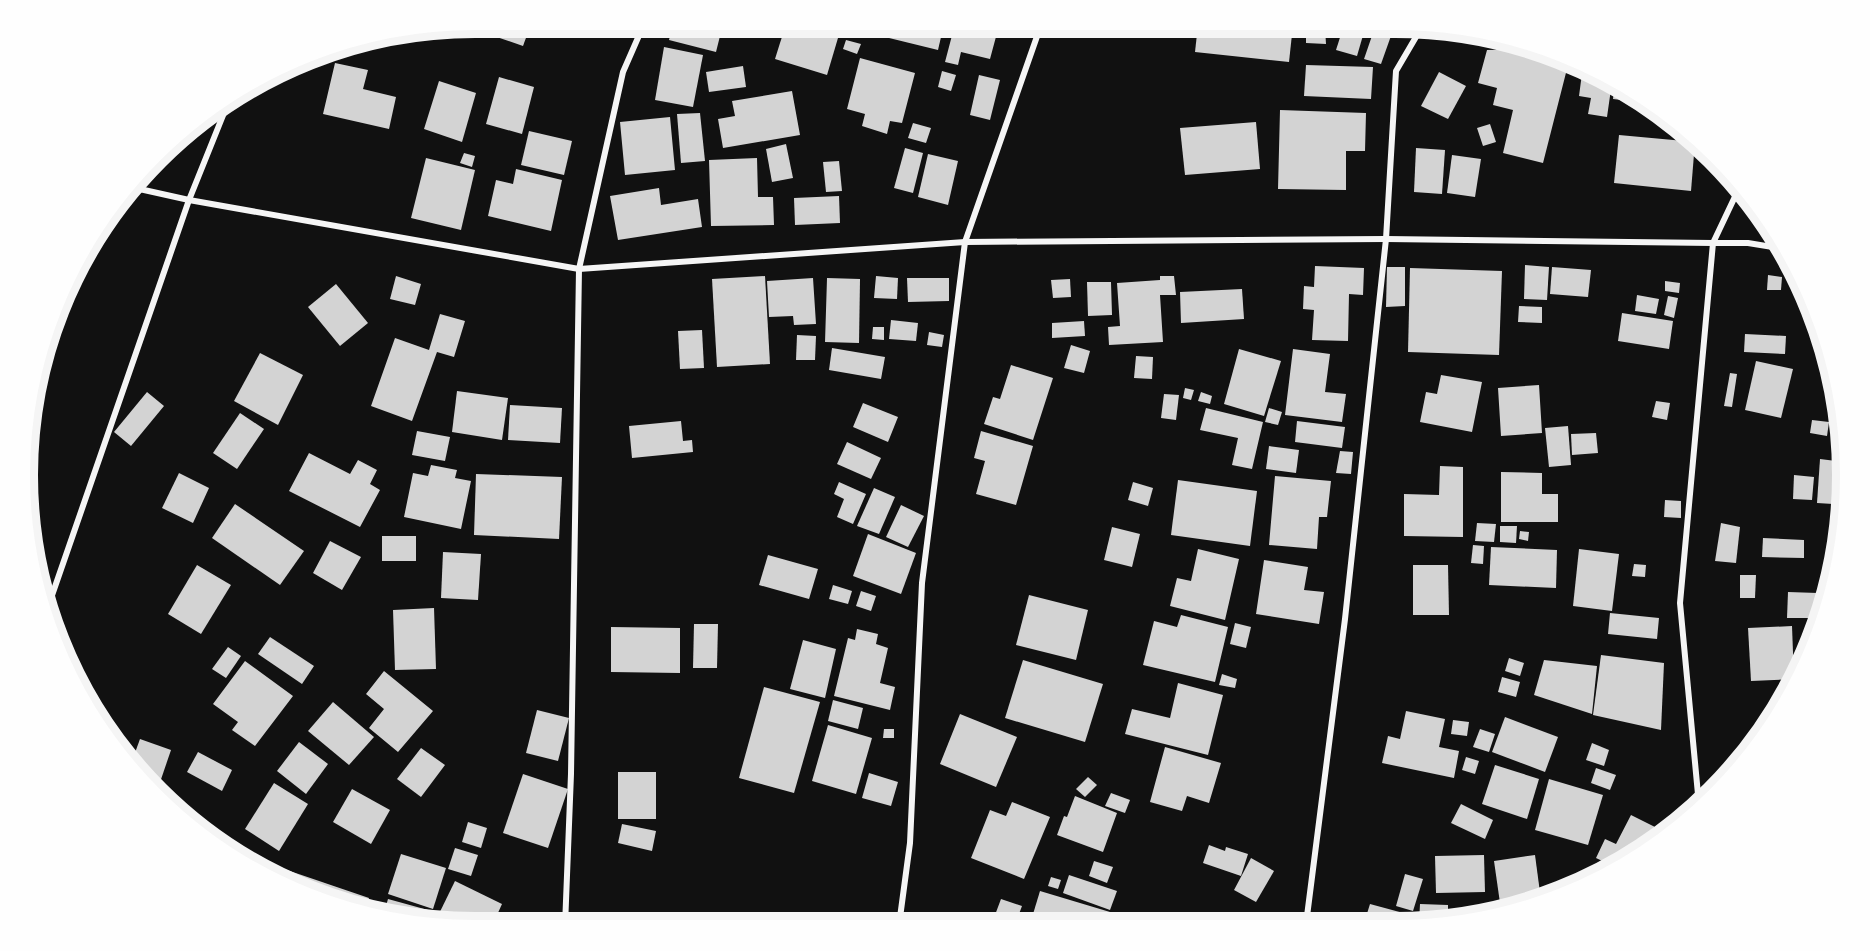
<svg xmlns="http://www.w3.org/2000/svg" width="1870" height="951" font-family="Merriweather,serif">
<style>
.building{fill:#d3d3d3}
.lines{fill:none;stroke-linecap:round;stroke-linejoin:round}
.minor{stroke:#f5f5f5;stroke-width:6}
.rim{fill:none;stroke:#f5f5f5;stroke-width:8}
</style>
<rect width="100%" height="100%" fill="#111"/>
<g class="building">
<path d="M488,24H531L523,46L485,33Z"/>
<path d="M673,24H723L716,52L669,40Z"/>
<path d="M786,24H794L838,38L827,75L775,59Z"/>
<path d="M888,24H944L938,50L885,37Z"/>
<path d="M955,24L1013,25L1010,37L997,33L990,59L961,52L958,65L945,62Z"/>
<path d="M1198,25H1293L1289,62L1195,52Z"/>
<path d="M1344,25H1366L1357,56L1336,50Z"/>
<path d="M1375,27L1392,33L1381,64L1364,59Z"/>
<path d="M1325,28L1326,44L1306,43V29Z"/>
<path d="M846,40L861,44L857,54L843,49Z"/>
<path d="M664,47L703,55L693,107L655,100Z"/>
<path d="M1536,49L1569,61L1543,163L1503,153L1513,110L1493,105L1497,88L1478,83L1487,50Z"/>
<path d="M860,58L915,73L902,123L890,121L887,134L862,126L865,114L847,109Z"/>
<path d="M335,63L368,70L363,89L396,97L389,129L323,114Z"/>
<path d="M1306,65L1373,67L1371,99L1304,96Z"/>
<path d="M743,66L746,87L709,92L706,72Z"/>
<path d="M1583,66L1612,82L1607,117L1588,114L1591,98L1579,96Z"/>
<path d="M942,71L956,75L951,91L938,87Z"/>
<path d="M1439,72L1466,86L1448,119L1421,106Z"/>
<path d="M979,75L1000,80L990,120L970,115Z"/>
<path d="M499,77L534,87L522,134L486,124Z"/>
<path d="M439,81L476,93L462,142L424,129Z"/>
<path d="M1615,83L1641,100L1646,103L1613,99Z"/>
<path d="M792,91L800,135L723,148L718,119L735,116L732,101Z"/>
<path d="M1280,110L1366,113L1365,151H1346V190L1278,189Z"/>
<path d="M700,113L705,161L681,163L677,114Z"/>
<path d="M670,117L675,170L625,175L620,122Z"/>
<path d="M1256,122L1260,169L1185,175L1180,128Z"/>
<path d="M913,123L931,128L926,143L908,138Z"/>
<path d="M1490,124L1496,142L1483,146L1477,128Z"/>
<path d="M529,131L572,141L564,175L521,165Z"/>
<path d="M1619,135L1695,142L1691,191L1614,183Z"/>
<path d="M786,144L793,178L772,182L766,149Z"/>
<path d="M905,148L923,153L913,193L894,188Z"/>
<path d="M1416,148L1445,150L1442,194L1414,192Z"/>
<path d="M464,153L475,156L472,167L460,163Z"/>
<path d="M928,154L958,161L948,205L918,197Z"/>
<path d="M1452,155L1481,159L1475,197L1447,193Z"/>
<path d="M426,158L475,170L461,230L411,218Z"/>
<path d="M757,158L758,197H773L774,225L711,226L709,160Z"/>
<path d="M839,161L842,191L826,192L823,162Z"/>
<path d="M516,169L562,180L551,231L488,216L496,180L513,184Z"/>
<path d="M659,188L661,205L698,199L702,227L618,240L610,196Z"/>
<path d="M839,196L840,223L795,225L794,198Z"/>
<path d="M1525,265L1549,267L1547,300L1524,299Z"/>
<path d="M1315,266L1364,268L1363,295L1349,294L1348,341L1312,340L1314,310L1303,309L1304,286L1314,287Z"/>
<path d="M1387,267H1405V306L1386,307Z"/>
<path d="M1552,267L1591,270L1588,297L1550,294Z"/>
<path d="M1410,268L1502,271L1499,355L1408,352Z"/>
<path d="M1768,275L1782,277L1781,290H1767Z"/>
<path d="M396,276L421,284L415,305L390,299Z"/>
<path d="M765,276L770,364L717,367L712,279Z"/>
<path d="M876,276L898,278L897,299L874,298Z"/>
<path d="M1160,276H1174L1176,295H1160L1163,342L1109,345L1108,327L1120,326L1117,283L1160,280Z"/>
<path d="M813,278L816,324L794,325L793,316L769,317L767,281Z"/>
<path d="M827,278L860,279L859,343L825,342Z"/>
<path d="M907,278H949V301L908,302Z"/>
<path d="M1070,279L1071,297L1053,298L1051,280Z"/>
<path d="M1665,281L1680,283L1679,293L1665,291Z"/>
<path d="M1087,282H1111L1112,315L1088,316Z"/>
<path d="M336,284L368,323L340,346L308,307Z"/>
<path d="M1242,289L1244,319L1181,323L1180,292Z"/>
<path d="M1637,295L1659,299L1656,314L1635,311Z"/>
<path d="M1668,296L1678,298L1674,318L1664,315Z"/>
<path d="M1519,306L1542,307V323L1518,322Z"/>
<path d="M1622,313L1673,321L1669,349L1618,341Z"/>
<path d="M440,314L465,321L454,357L437,352L412,421L371,406L395,338L429,350Z"/>
<path d="M891,320L918,323L916,341L889,339Z"/>
<path d="M1084,321L1085,336L1052,338V323Z"/>
<path d="M873,327H884V340L872,339Z"/>
<path d="M702,330L704,368L680,369L678,331Z"/>
<path d="M929,332L944,335L942,347L927,345Z"/>
<path d="M1745,334L1786,336L1785,354L1744,352Z"/>
<path d="M797,335L816,336L815,360H796Z"/>
<path d="M1071,345L1090,351L1084,373L1064,368Z"/>
<path d="M832,348L885,357L881,379L829,370Z"/>
<path d="M1239,349L1281,361L1264,416L1224,404Z"/>
<path d="M1293,349L1330,354L1325,392L1346,394L1342,422L1285,415Z"/>
<path d="M260,353L303,375L278,425L234,401Z"/>
<path d="M1136,356L1153,357L1152,379L1134,378Z"/>
<path d="M1756,361L1793,369L1781,418L1745,410Z"/>
<path d="M1011,365L1053,378L1033,440L984,424L993,397L1000,399Z"/>
<path d="M1730,373L1737,374L1732,407L1724,406Z"/>
<path d="M1441,375L1482,382L1472,432L1420,422L1426,392L1437,394Z"/>
<path d="M1539,385L1542,433L1501,436L1498,388Z"/>
<path d="M1185,388L1194,390L1191,400L1183,398Z"/>
<path d="M457,391L508,398L502,440L452,432Z"/>
<path d="M147,392L164,406L131,446L114,432Z"/>
<path d="M1201,392L1212,396L1210,404L1198,401Z"/>
<path d="M1164,394L1179,395L1176,420L1161,418Z"/>
<path d="M1656,401L1670,403L1667,420L1652,417Z"/>
<path d="M863,403L898,417L888,442L853,427Z"/>
<path d="M510,405L562,408L560,443L508,440Z"/>
<path d="M1206,408L1263,422L1252,469L1232,465L1238,438L1200,430Z"/>
<path d="M1269,408L1282,412L1278,425L1265,422Z"/>
<path d="M240,413L264,429L237,469L213,453Z"/>
<path d="M1812,420L1829,422L1827,436L1810,433Z"/>
<path d="M681,421L683,441L692,440L693,452L632,458L629,426Z"/>
<path d="M1297,421L1345,427L1342,448L1295,442Z"/>
<path d="M1568,426L1571,465L1549,467L1545,428Z"/>
<path d="M417,431L450,437L445,461L412,455Z"/>
<path d="M981,431L1033,446L1016,505L976,494L985,461L974,458Z"/>
<path d="M1596,433L1598,453L1572,455L1571,434Z"/>
<path d="M847,442L881,458L871,479L837,464Z"/>
<path d="M1269,446L1299,450L1296,473L1266,469Z"/>
<path d="M1340,451L1353,452L1351,474L1336,473Z"/>
<path d="M309,453L350,474L358,460L377,470L370,484L380,490L360,527L289,491Z"/>
<path d="M1820,459L1836,461L1833,504L1817,503Z"/>
<path d="M431,465L457,470L455,478L471,481L461,529L404,517L413,473L428,476Z"/>
<path d="M1440,466L1463,467V537L1404,536V494L1439,495Z"/>
<path d="M1501,472L1542,473V494H1558V522H1501Z"/>
<path d="M179,473L209,488L193,523L162,508Z"/>
<path d="M476,474L562,477L559,539L474,535Z"/>
<path d="M1794,475L1814,477L1812,500L1793,499Z"/>
<path d="M1275,476L1331,481L1327,517H1319L1317,549L1269,545Z"/>
<path d="M1178,480L1257,491L1250,546L1171,535Z"/>
<path d="M839,482L866,494L853,524L837,517L844,499L834,494Z"/>
<path d="M1133,482L1153,488L1148,506L1128,500Z"/>
<path d="M874,488L895,497L879,534L857,526Z"/>
<path d="M1665,500L1681,501V518L1664,517Z"/>
<path d="M235,504L304,551L280,585L212,538Z"/>
<path d="M901,505L924,516L908,547L886,537Z"/>
<path d="M1477,523L1496,524L1494,542L1475,541Z"/>
<path d="M1721,523L1740,527L1736,563L1715,561Z"/>
<path d="M1500,526H1517L1516,543L1500,542Z"/>
<path d="M1112,527L1140,534L1132,567L1104,560Z"/>
<path d="M1520,531L1529,532L1528,541L1519,539Z"/>
<path d="M868,534L916,553L901,594L853,576Z"/>
<rect x="382" y="536" width="34" height="25"/>
<path d="M1763,538L1804,540V558L1762,557Z"/>
<path d="M330,541L361,557L342,590L313,573Z"/>
<path d="M1473,545L1484,546L1483,564L1471,563Z"/>
<path d="M1491,547L1557,550L1556,588L1489,585Z"/>
<path d="M1198,549L1239,559L1225,620L1170,606L1177,578L1191,581Z"/>
<path d="M1579,549L1619,554L1612,611L1573,606Z"/>
<path d="M443,552L481,554L478,600L441,598Z"/>
<path d="M768,555L818,569L809,599L759,585Z"/>
<path d="M1264,560L1308,567L1304,590L1324,592L1319,624L1256,614Z"/>
<path d="M1634,564L1646,565L1645,577L1632,576Z"/>
<path d="M197,565L231,585L201,634L168,614Z"/>
<path d="M1413,565H1448L1449,615H1413Z"/>
<path d="M1740,575H1756L1755,598H1740Z"/>
<path d="M833,585L852,591L848,604L829,599Z"/>
<path d="M861,591L876,596L871,611L856,606Z"/>
<path d="M1788,592L1818,593V618H1787Z"/>
<path d="M1029,595L1088,610L1076,660L1016,645Z"/>
<path d="M434,608L436,669L395,670L393,610Z"/>
<path d="M1610,613L1659,618L1657,639L1608,634Z"/>
<path d="M1181,615L1228,627L1215,682L1143,665L1154,621L1177,627Z"/>
<path d="M1235,623L1251,627L1246,648L1230,644Z"/>
<path d="M694,624H718L717,668H693Z"/>
<path d="M1792,626L1794,679L1751,681L1748,628Z"/>
<path d="M611,627L680,628V673L611,672Z"/>
<path d="M857,629L878,634L876,644L888,648L880,683L895,687L890,710L834,696L848,638L855,640Z"/>
<path d="M270,637L314,666L302,684L258,654Z"/>
<path d="M803,640L836,649L825,698L790,689Z"/>
<path d="M228,647L241,656L226,678L212,669Z"/>
<path d="M1601,655L1664,663L1661,730L1593,715Z"/>
<path d="M1509,658L1524,663L1520,676L1505,671Z"/>
<path d="M1023,660L1103,684L1085,742L1005,718Z"/>
<path d="M1544,660L1597,666L1592,714L1534,695Z"/>
<path d="M245,661L293,696L255,746L232,730L238,722L213,704Z"/>
<path d="M384,671L433,711L398,752L369,728L384,709L366,694Z"/>
<path d="M1222,674L1237,679L1235,688L1219,685Z"/>
<path d="M1502,677L1520,682L1516,697L1498,692Z"/>
<path d="M1178,683L1223,695L1208,755L1125,734L1132,709L1170,718Z"/>
<path d="M764,687L820,702L794,793L739,778Z"/>
<path d="M833,700L863,708L858,729L828,721Z"/>
<path d="M333,702L374,737L349,765L308,731Z"/>
<path d="M537,710L569,718L558,761L526,753Z"/>
<path d="M1406,711L1445,719L1439,747L1459,751L1454,778L1382,763L1388,736L1400,739Z"/>
<path d="M960,714L1017,737L996,787L940,764Z"/>
<path d="M1505,717L1558,737L1545,772L1492,752Z"/>
<path d="M1453,720L1469,722L1467,736L1451,734Z"/>
<path d="M828,725L872,738L856,794L812,781Z"/>
<path d="M884,729H894V738H883Z"/>
<path d="M1480,729L1495,734L1489,752L1473,747Z"/>
<path d="M140,739L171,750L156,794L132,761Z"/>
<path d="M299,742L328,764L306,794L277,771Z"/>
<path d="M1592,743L1609,750L1604,766L1586,760Z"/>
<path d="M1165,747L1221,763L1209,803L1187,796L1182,811L1150,802Z"/>
<path d="M421,748L445,765L421,797L397,779Z"/>
<path d="M198,752L232,770L222,791L187,772Z"/>
<path d="M1466,757L1479,761L1475,774L1462,770Z"/>
<path d="M1495,765L1539,779L1527,819L1482,804Z"/>
<path d="M1596,768L1616,775L1610,790L1591,783Z"/>
<rect x="618" y="772" width="38" height="47"/>
<path d="M869,773L898,782L891,806L862,798Z"/>
<path d="M523,774L568,789L548,848L503,833Z"/>
<path d="M1088,777L1097,785L1085,797L1076,789Z"/>
<path d="M1549,779L1603,795L1588,845L1535,830Z"/>
<path d="M274,783L308,804L279,851L245,829Z"/>
<path d="M352,789L390,810L371,844L333,822Z"/>
<path d="M1111,793L1130,800L1125,813L1105,806Z"/>
<path d="M1075,796L1117,813L1103,852L1057,835L1064,816L1067,817Z"/>
<path d="M1012,802L1050,817L1024,879L971,858L990,810L1006,816Z"/>
<path d="M1461,804L1493,820L1485,839L1451,823Z"/>
<path d="M1631,815L1659,829L1654,839L1657,841L1628,858L1619,853L1613,866L1596,858L1605,839L1616,844Z"/>
<path d="M468,822L487,828L481,848L462,842Z"/>
<path d="M622,824L656,831L652,851L618,843Z"/>
<path d="M1209,845L1225,851L1226,847L1248,854L1241,876L1203,863Z"/>
<path d="M455,848L478,855L471,876L448,869Z"/>
<path d="M401,854L446,868L433,909L388,894Z"/>
<path d="M1484,855L1485,892L1436,893L1435,856Z"/>
<path d="M1535,855L1541,900L1501,910L1494,861Z"/>
<path d="M1251,858L1274,871L1256,902L1234,890Z"/>
<path d="M1094,861L1113,867L1107,883L1089,876Z"/>
<path d="M278,867L369,898L364,913L276,881L274,879Z"/>
<path d="M1405,874L1423,879L1413,911L1396,906Z"/>
<path d="M1069,875L1117,891L1110,910L1063,893Z"/>
<path d="M1051,877L1061,880L1058,889L1048,886Z"/>
<path d="M455,881L502,904L492,926H446L434,924Z"/>
<path d="M1040,891L1110,912L1107,924H1030Z"/>
<path d="M388,899L428,910L424,922L383,916Z"/>
<path d="M1001,899L1022,906L1016,922L995,915Z"/>
<path d="M1370,904L1407,914L1404,923H1364Z"/>
<path d="M1420,904L1448,905V921L1460,922L1419,923Z"/>
<path d="M1127,916L1146,924H1124Z"/>
</g>
<g class="lines">
<g class="minor">
<path d="M135,188L189,200L579,269L965,242L1386,239L1713,243H1748L1785,249"/>
<path d="M49,604L189,200L228,103"/>
<path d="M1699,805L1680,603L1713,243L1740,186"/>
<path d="M1306,924L1345,619L1386,239L1396,71L1423,25"/>
<path d="M899,925L910,843L922,583L965,242L1041,25"/>
<path d="M565,926L571,774L579,269L623,72L644,24"/>
</g>
</g>
<path d="M0 0H1870V951H0ZM475 34H1395A441 441 0 0 1 1836 475V475A441 441 0 0 1 1395 916H475A441 441 0 0 1 34 475V475A441 441 0 0 1 475 34Z" fill="#fefefe" fill-rule="evenodd"/>
<path class="rim" d="M475 34H1395A441 441 0 0 1 1836 475V475A441 441 0 0 1 1395 916H475A441 441 0 0 1 34 475V475A441 441 0 0 1 475 34Z"/>
</svg>
